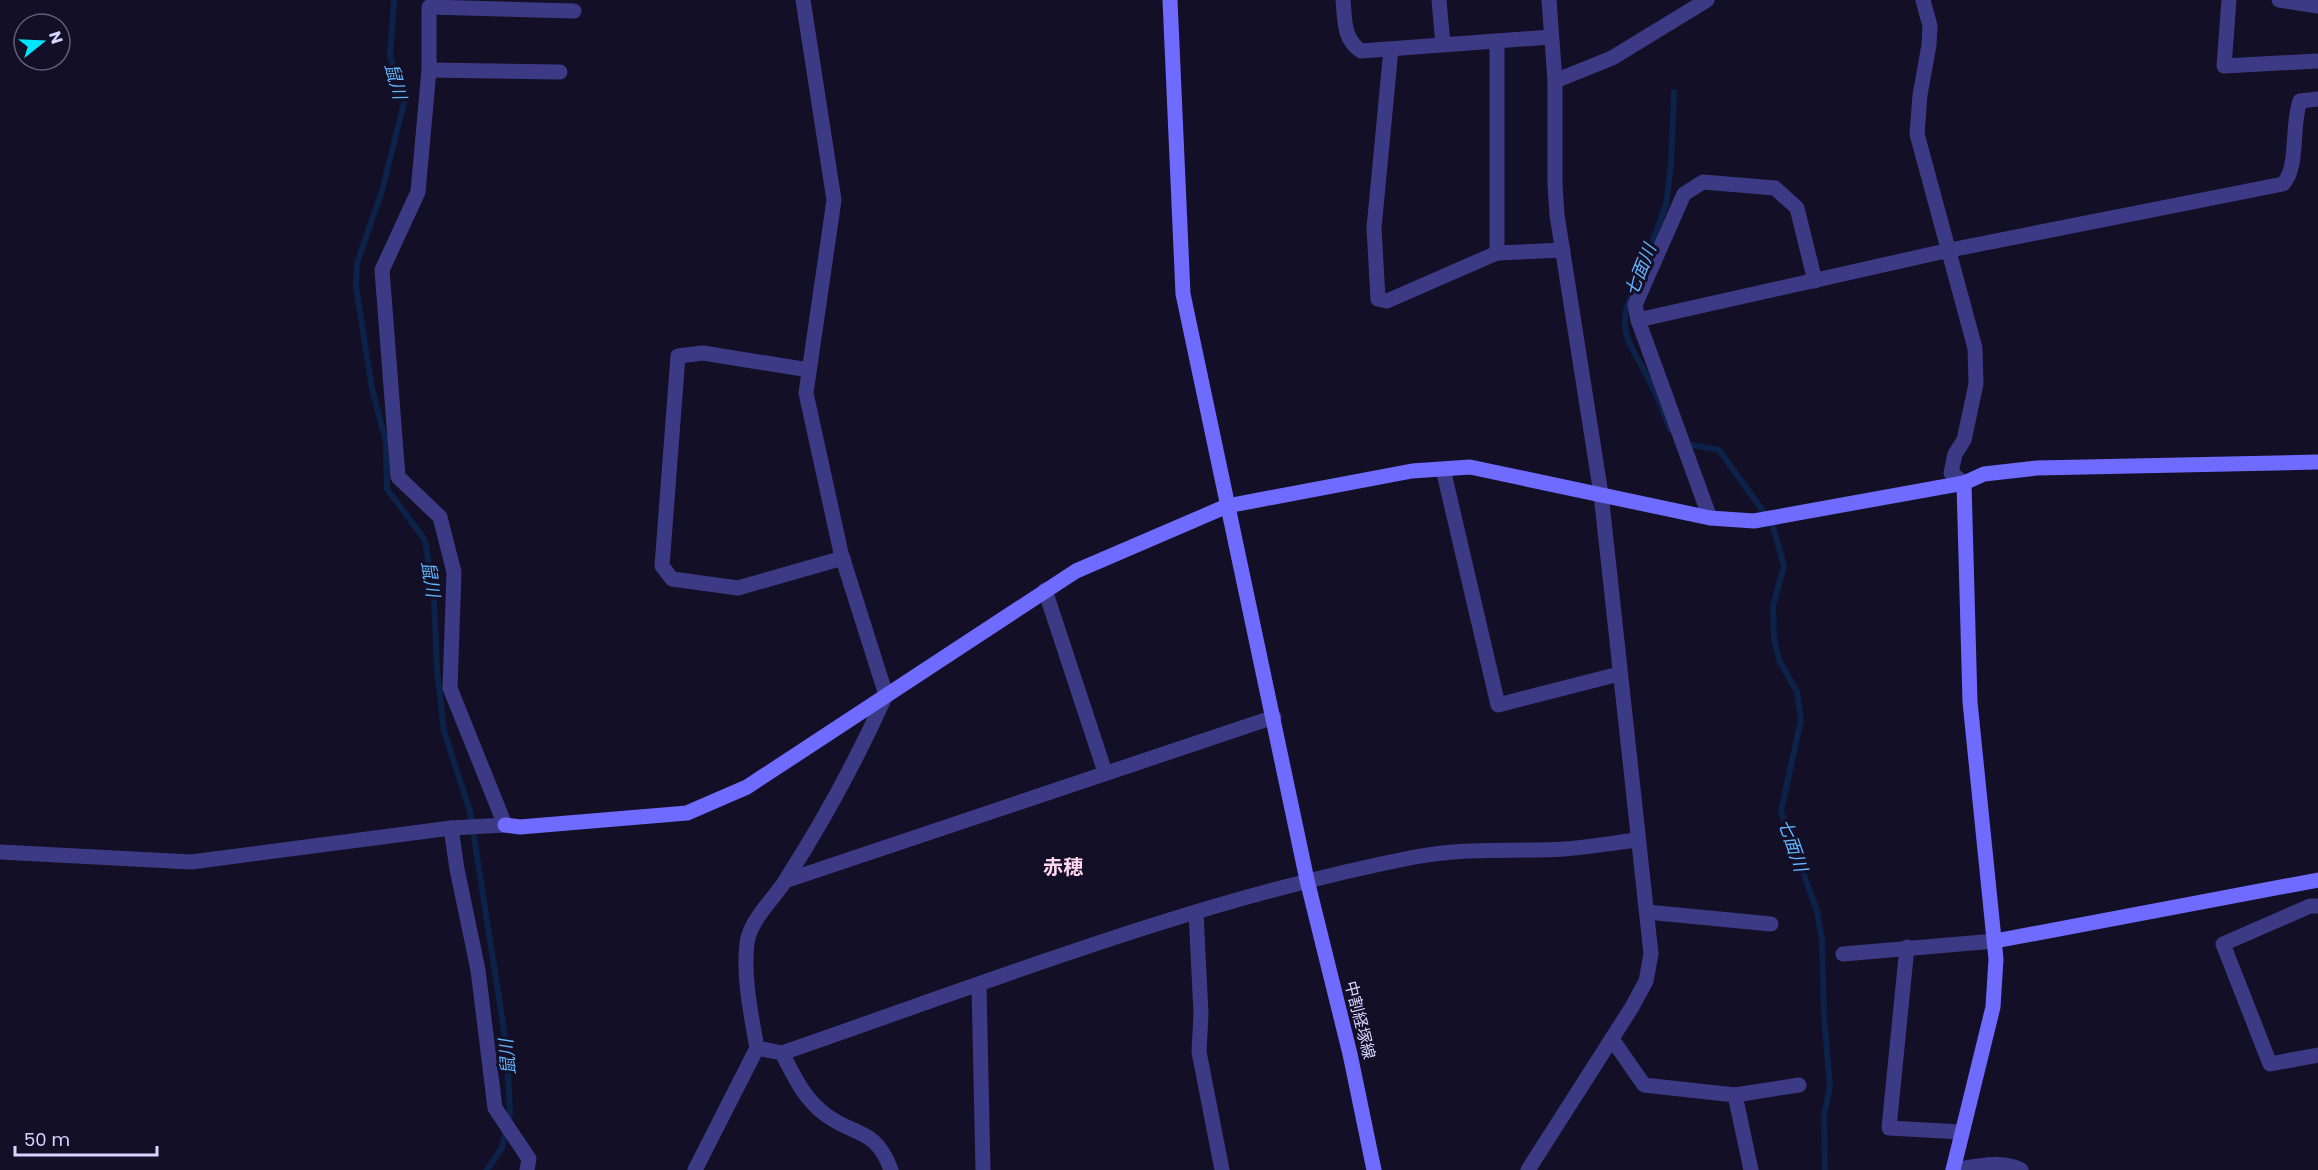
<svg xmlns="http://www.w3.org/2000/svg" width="2318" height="1170" font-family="Poppins,'Noto Sans JP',sans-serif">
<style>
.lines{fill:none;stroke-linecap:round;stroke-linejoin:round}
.stream{stroke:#0c2248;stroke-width:6}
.street{stroke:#3d3a85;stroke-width:15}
.secondary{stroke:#6f6bff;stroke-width:15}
.labels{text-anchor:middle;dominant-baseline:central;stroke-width:6;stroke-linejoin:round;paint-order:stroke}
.street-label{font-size:16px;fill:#d9d4ff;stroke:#130f26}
.water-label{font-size:18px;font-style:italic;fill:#62b6ff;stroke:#130f26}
.quarter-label{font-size:20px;font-weight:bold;fill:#ffd6f0;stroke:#130f26}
</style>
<rect width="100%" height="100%" fill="#130f26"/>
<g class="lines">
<g class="stream">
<path d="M394,0L390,56L405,99L382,191L357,263L356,287L372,389L386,442L387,489L425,540L434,598L437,670L444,731L470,811L507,1050L510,1115L502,1148L487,1170"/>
<path d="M1638,281L1666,205L1671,164L1674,92"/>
<path d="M1631,296C1614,334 1635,349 1650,382C1658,397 1664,414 1670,429"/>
<path d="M1692,445L1719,450L1763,511"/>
<path d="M1773,527L1784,566L1773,606L1774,638L1779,660L1797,692L1801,720L1781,811L1817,911L1822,940L1824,1016L1830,1087L1824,1115L1825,1170"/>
</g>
<g class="street">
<path d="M803,0L834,200L806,393L841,553L886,695C857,759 823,822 785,881C773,900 750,920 747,943C743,978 751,1014 757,1048L782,1053C991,981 1198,899 1415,857C1465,847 1514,852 1564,849C1589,847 1613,843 1637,840"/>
<path d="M1343,0C1345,20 1343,39 1361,51L1551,37"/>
<path d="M1439,0L1443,45"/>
<path d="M1923,0L1930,26L1929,45L1920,95L1917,134L1975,348L1976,384L1964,440L1955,454L1951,473L1964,483"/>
<path d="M2229,0L2224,66L2318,61"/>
<path d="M2279,0L2318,6"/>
<path d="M1391,49L1374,228L1378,299L1387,301L1497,253V41"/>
<path d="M429,70L560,72"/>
<path d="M1555,81L1612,58L1707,0"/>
<path d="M1497,253L1563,250"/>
<path d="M1638,320L1635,305L1684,194L1703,182L1775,188L1797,208L1815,281"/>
<path d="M809,370L703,353L678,356L662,566L672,579L738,588L843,558"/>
<path d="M1443,469L1498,705L1619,674"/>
<path d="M1710,518L1638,320L1950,250L2283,184C2299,167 2291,126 2300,101L2318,99"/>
<path d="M1045,590L1105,772"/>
<path d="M451,828L457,869L478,970L495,1108L529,1159L527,1170"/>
<path d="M0,852L191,862L451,828L505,825L450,688L454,572L440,517L398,477L382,270L418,192L429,70V7L574,11"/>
<path d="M785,881L1274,717"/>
<path d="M2318,906H2310L2223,944L2270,1064L2318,1055"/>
<path d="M1196,912L1201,1014L1199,1052L1222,1170"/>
<path d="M1647,912L1771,924"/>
<path d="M1907,947L1889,1128L1962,1132"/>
<path d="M1843,954L1995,941"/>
<path d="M979,985L983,1170"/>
<path d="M1612,1039L1644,1085L1735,1095L1751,1170"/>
<path d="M782,1053C794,1076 804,1099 826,1115C856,1137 876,1128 891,1170"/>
<path d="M1735,1095L1799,1085"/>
<path d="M695,1170L757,1048"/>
<path d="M1528,1170L1632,1007L1646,981L1651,954L1601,494L1557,215L1555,184V81L1549,0"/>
<path d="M1953,1170C1973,1167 2003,1159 2021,1170"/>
</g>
<g class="secondary">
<path d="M1170,0L1183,294L1307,880L1350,1054L1374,1170"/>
<path d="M505,825L520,827L687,813L747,787L1076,571L1227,506L1412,471L1470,467L1710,518L1754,521L1964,483L1984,474L2037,468L2318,462"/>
<path d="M1995,941L2318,880"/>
<path d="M1953,1170L1993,1007L1996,959L1970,702L1964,483"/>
</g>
</g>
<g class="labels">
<g class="street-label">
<text transform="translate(1360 1020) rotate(76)">中割経塚線</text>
</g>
<g class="water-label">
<text transform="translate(396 81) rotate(75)">鼠川</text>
<text transform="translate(1640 270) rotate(-68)">七面川</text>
<text transform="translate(431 579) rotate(81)">鼠川</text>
<text transform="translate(1793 845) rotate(71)">七面川</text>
<text transform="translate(507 1057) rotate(-95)">鼠川</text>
</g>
<g class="quarter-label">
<text x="1063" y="867">赤穂</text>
</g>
</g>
<g transform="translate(42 42) rotate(72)"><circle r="28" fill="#130f26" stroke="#625e7d" stroke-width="1.5"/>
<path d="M0-4.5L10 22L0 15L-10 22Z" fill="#00e5ff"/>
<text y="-9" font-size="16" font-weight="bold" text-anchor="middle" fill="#d9d4ff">N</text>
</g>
<path d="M15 1146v9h142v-9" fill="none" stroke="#d9d4ff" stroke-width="3"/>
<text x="24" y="1146" font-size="18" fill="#d9d4ff" stroke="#130f26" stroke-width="4.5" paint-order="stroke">50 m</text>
</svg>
